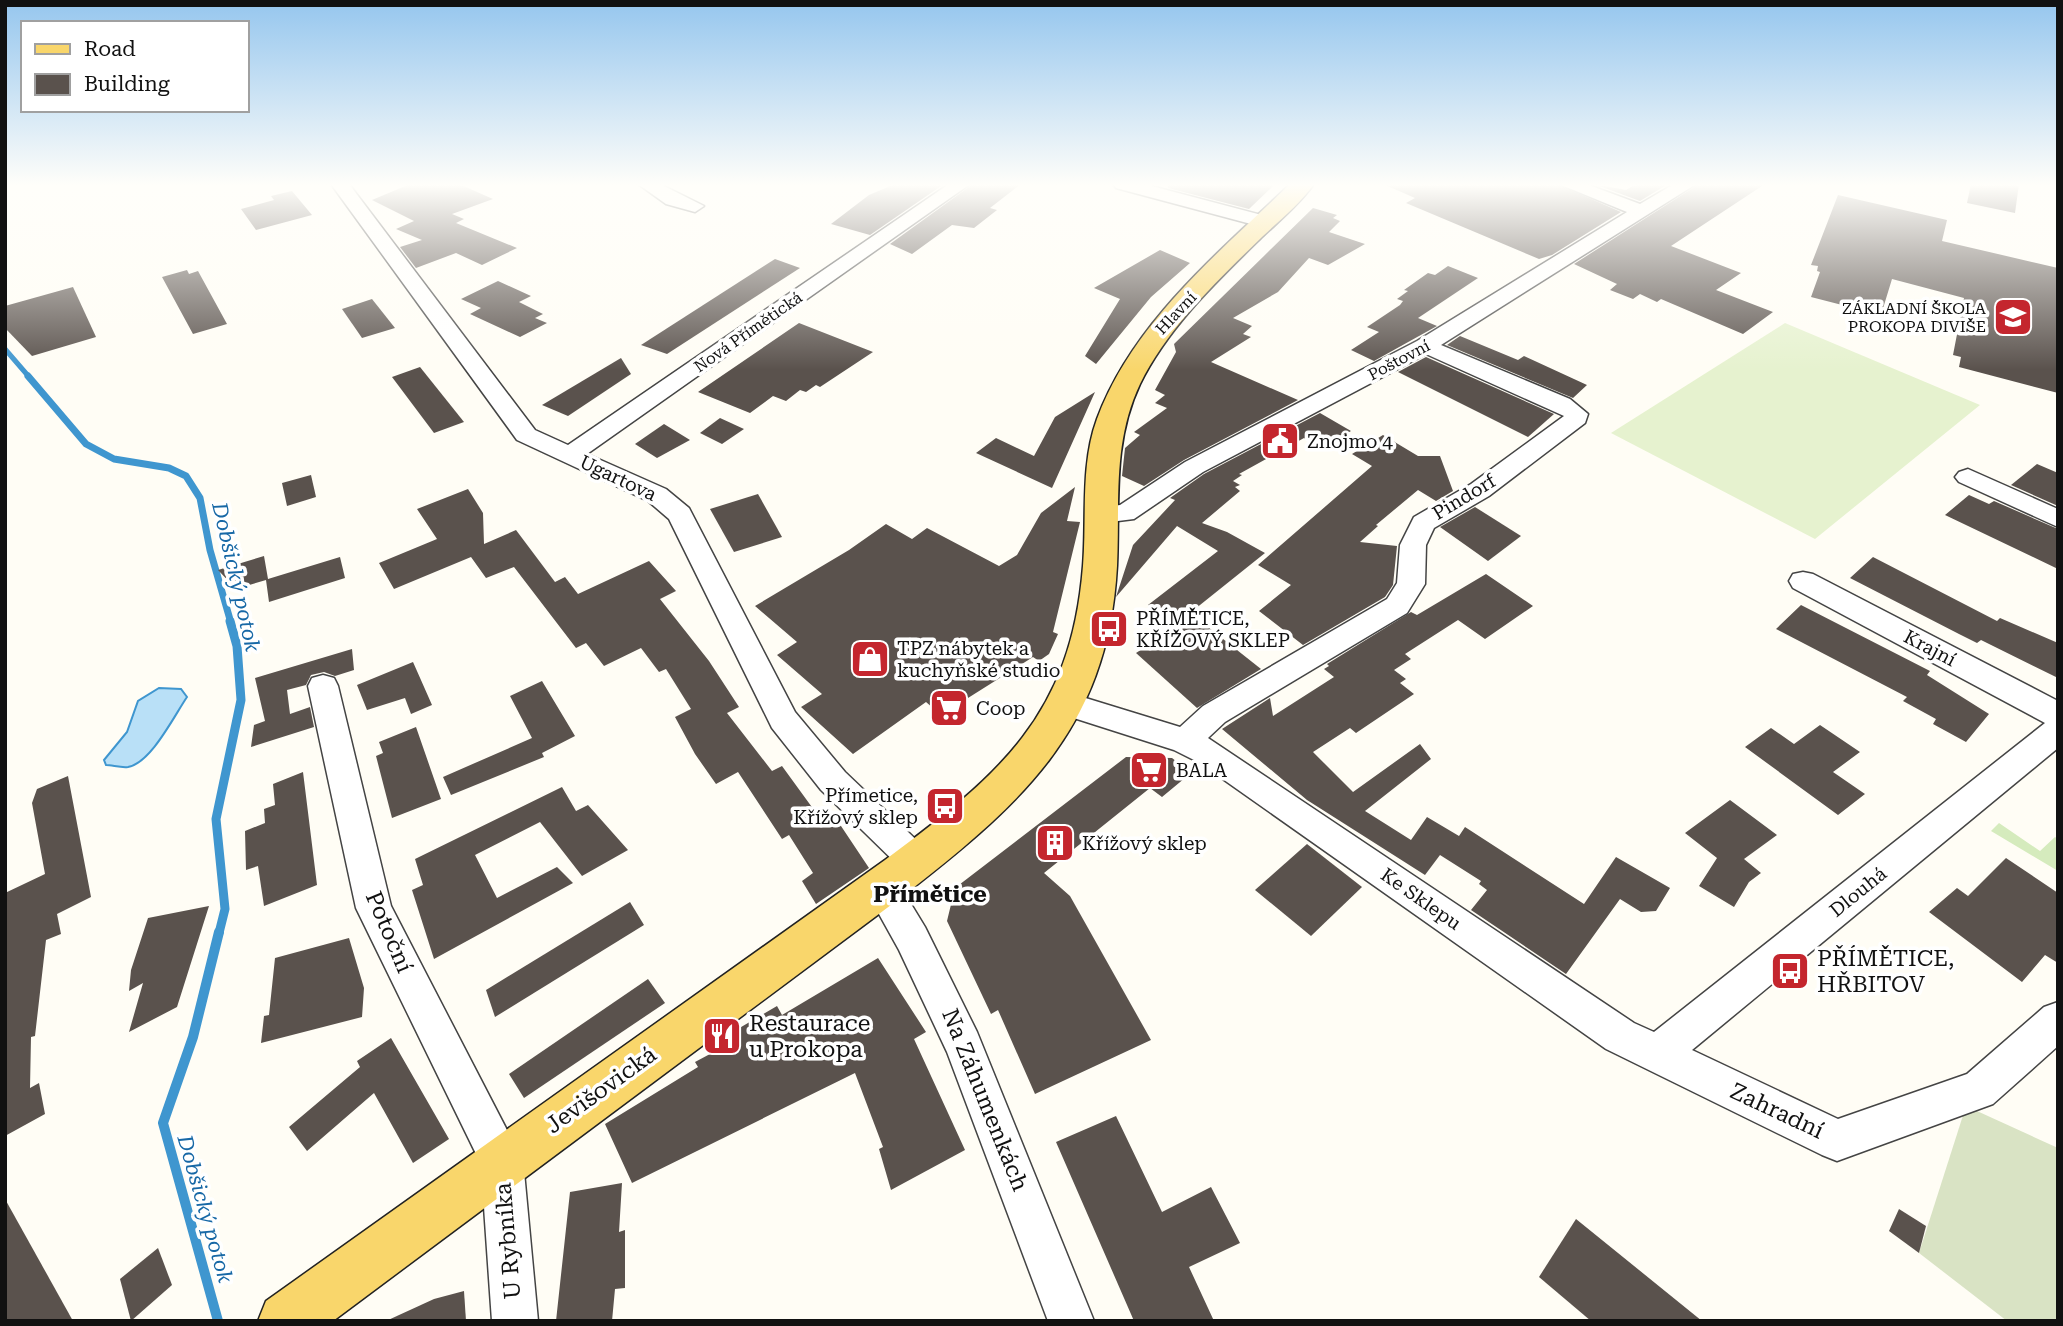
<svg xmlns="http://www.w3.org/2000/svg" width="2063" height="1326" font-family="'Roboto Serif',serif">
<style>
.green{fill:#d5ebbd}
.cemetery{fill:#d9e3c4}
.pitch{fill:#e6f2cf}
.water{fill:#b9e0f7;stroke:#3f96cf;stroke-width:2}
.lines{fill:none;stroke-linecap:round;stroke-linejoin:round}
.stream-far3{stroke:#3f96cf;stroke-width:5}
.stream-far2{stroke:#3f96cf;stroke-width:7}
.stream-far1{stroke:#3f96cf;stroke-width:9}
.stream{stroke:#3f96cf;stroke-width:10}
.building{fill:#5a524d}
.minor-casing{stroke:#444;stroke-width:3}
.major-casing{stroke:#222;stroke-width:3}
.minor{fill:#fff;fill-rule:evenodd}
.major{fill:#f9d66b;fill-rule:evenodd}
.labels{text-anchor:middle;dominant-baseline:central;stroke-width:7;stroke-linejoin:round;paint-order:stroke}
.far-poi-label{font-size:16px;fill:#111;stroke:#fff;text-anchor:end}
.far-street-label{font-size:16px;fill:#111;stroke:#fff}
.poi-label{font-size:19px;fill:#111;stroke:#fff;text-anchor:start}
.street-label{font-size:19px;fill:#111;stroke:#fff}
.water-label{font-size:21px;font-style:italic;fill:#1768a6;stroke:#fff}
.quarter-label{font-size:23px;font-weight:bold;fill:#111;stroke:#fff}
.near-street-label{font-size:23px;fill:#111;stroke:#fff}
.near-poi-label{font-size:23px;fill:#111;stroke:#fff;text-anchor:start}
</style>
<rect width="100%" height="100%" fill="#fffdf5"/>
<path class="green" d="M1999,823L2040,851L2055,837L2058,839V871L1991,831Z"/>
<path class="cemetery" d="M1966,1106L2058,1148V1321H2007L1919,1253Z"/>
<path class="pitch" d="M1785,323L1980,405L1815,539L1611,433Z"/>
<path class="water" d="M159,688L181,689L187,697C174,716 151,763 128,767C121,768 112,765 106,765L104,760L127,732L138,701Z"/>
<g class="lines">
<path class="stream-far3" d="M5,349L30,378"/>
<path class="stream-far2" d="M28,376L86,444L114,459L169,468L186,476L200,498L210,550L231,623"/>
<path class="stream-far1" d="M219,933L225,909L216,819L241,700L237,646L230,621"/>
<path class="stream" d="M218,1321L163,1123L193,1037L219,932"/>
</g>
<g class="building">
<path d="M410,184H459L493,199L452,214L464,219L456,223L517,248L482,265L456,253L416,268L400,247L422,240L396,229L414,221L372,200Z"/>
<path d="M895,184H944L870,235L831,224L869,195Z"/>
<path d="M973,184H1021L990,208L997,210L974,228L952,225L912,254L890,244Z"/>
<path d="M1168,184H1275L1249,209L1168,188Z"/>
<path d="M1383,184H1557L1621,212L1552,255L1539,259L1406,203L1415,198Z"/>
<path d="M1594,184L1626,190L1636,184H1668L1640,201Z"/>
<path d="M1699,184H1765L1671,246L1741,273L1716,290L1773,312L1743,334L1661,299L1657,302L1640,294L1633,299L1610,290L1617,284L1574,264Z"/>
<path d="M1971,184H2019L2015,213L1967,203Z"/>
<path d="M292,191L312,215L256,230L241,209L274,200L271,196Z"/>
<path d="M1838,195L1947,220L1942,241L2058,268V393L1959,367L1961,357L1953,355L1964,298L1892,279L1881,315L1811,297L1820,272L1817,271L1818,266L1811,265Z"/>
<path d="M1313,208L1337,215L1333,218L1340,221L1329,232L1365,244L1328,265L1309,258L1278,292L1233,318L1252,326L1243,334L1251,337L1211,362L1298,400L1184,460L1144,486L1122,476L1125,448L1140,435L1134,432L1167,408L1155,403L1165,395L1155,390L1176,352L1174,344Z"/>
<path d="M1160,250L1190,263L1151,297L1096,364L1085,356L1120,299L1094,288Z"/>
<path d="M775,259L800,268L667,354L641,345Z"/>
<path d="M1448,266L1478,278L1418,318L1437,326L1374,361L1351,350L1379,332L1367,327L1400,305L1403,301L1397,299L1408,291L1404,290L1428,273L1435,275Z"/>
<path d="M187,270L189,274L198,271L227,324L193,334L162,277Z"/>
<path d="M498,281L531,296L519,302L543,314L535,318L547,323L520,337L470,314L481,308L461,299Z"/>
<path d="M73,287L96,337L32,356L5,328V306Z"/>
<path d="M372,299L395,328L362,338L342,309Z"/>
<path d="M799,323L873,352L820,387L816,385L806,392L800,390L786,401L773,396L750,413L698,392Z"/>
<path d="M1460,336L1518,360L1524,356L1587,385L1573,398L1447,345Z"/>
<path d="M1426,357L1554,414L1528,437L1398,372Z"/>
<path d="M621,358L631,374L568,416L542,405Z"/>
<path d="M420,367L464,422L434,433L392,377Z"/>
<path d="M1095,392L1052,488L976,453L996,438L1034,456L1055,417Z"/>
<path d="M1320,413L1351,431L1321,448L1304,438L1239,474L1242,475L1233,481L1240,485L1235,487L1240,491L1202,523L1227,532L1265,553L1185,617L1148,605L1218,551L1177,526L1116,597L1133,545L1175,500L1170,498L1204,474Z"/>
<path d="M720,418L744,429L722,444L700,433Z"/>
<path d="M664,424L690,440L657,458L635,444Z"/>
<path d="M1383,435L1418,456H1440L1453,491L1436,501L1418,490L1376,525L1378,526L1360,542L1397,546L1393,585L1385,597L1303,645L1259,611L1291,585L1258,565L1372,466L1352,454Z"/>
<path d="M2037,464L2058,473V506L2011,485Z"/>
<path d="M311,475L316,497L287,506L282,483Z"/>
<path d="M1075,487L1067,521L1080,522L1053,632L1058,634L1049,654L1039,661L1033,657L941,715L926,702L853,754L801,707L822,694L777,655L797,642L755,606L849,550L886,524L912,539L927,528L999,566L1017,555L1041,513Z"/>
<path d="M468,489L483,513L484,544L516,530L555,582L565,577L578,594L649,561L676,591L660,599L709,661L739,707L727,713L772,771L782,766L822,821L833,814L869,868L816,904L802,881L813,873L789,835L782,839L738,772L716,784L695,754L675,717L691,709L666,669L659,672L641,648L604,666L586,643L576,648L514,567L486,578L471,557L394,589L379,563L437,539L417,509Z"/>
<path d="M758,494L782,537L734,552L710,509Z"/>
<path d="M1969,495L1989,504L1994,501L2058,529V569L1945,515Z"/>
<path d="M1475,507L1521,536L1488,561L1440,527Z"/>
<path d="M264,556L268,579L340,557L345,578L269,602L266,580L236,589L218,570Z"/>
<path d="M1873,557L1997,621L2000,618L2058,643V678L1981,640L1977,643L1959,634L1850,578Z"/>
<path d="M1486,574L1533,606L1485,639L1458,620L1405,654L1411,659L1394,670L1406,679L1400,683L1414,694L1356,733L1350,728L1313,752L1353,792L1420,744L1431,759L1365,811L1411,840L1427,817L1459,836L1465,827L1584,904L1616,857L1670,888L1656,911L1641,912L1620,899L1566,974L1471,910L1487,890L1479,884L1481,881L1440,855L1425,875L1307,800L1222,729L1270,698L1273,716L1334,677L1324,669L1329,666L1327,664L1411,612L1417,615Z"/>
<path d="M1801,605L1930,671L1927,675L1989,714L1966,742L1933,724L1936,719L1903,701L1907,697L1776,629Z"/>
<path d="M1194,616L1261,669L1197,708L1136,653Z"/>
<path d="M352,649L354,670L335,676L324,672L311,675L306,685L287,690L290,714L310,707L314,727L251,747L254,725L265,721L255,678Z"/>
<path d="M413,662L432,705L411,714L405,698L367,710L357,685Z"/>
<path d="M542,681L575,736L542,753L544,757L451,795L443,777L532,738L510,696Z"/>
<path d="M1820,725L1860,752L1833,772L1865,794L1838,815L1745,747L1771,728L1794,744Z"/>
<path d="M416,727L441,799L392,818L376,756L383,753L379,742Z"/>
<path d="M1126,757L1172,758L1191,773L1162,797L1150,788L1044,873L1070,896L1151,1040L1035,1094L998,1010L991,1014L947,921L955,888Z"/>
<path d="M303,772L317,885L264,906L258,866L246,870L245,831L265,823L264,809L275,805L273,784Z"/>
<path d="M68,776L91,897L57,914L61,934L46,940L35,1036L31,1037L30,1088L39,1083L45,1114L5,1136V893L45,874L32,803L37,789Z"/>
<path d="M562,787L576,811L588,805L628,850L582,876L540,822L475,855L497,898L557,867L573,883L434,959L412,890L423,885L415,859Z"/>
<path d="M1730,800L1777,835L1744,859L1761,873L1749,882L1734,907L1699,886L1717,858L1685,833Z"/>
<path d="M1307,844L1362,887L1311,936L1255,890Z"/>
<path d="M2006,858L2058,893V963L2045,955L2022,982L1929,912L1957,888L1968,896Z"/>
<path d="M630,902L644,925L495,1017L486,990Z"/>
<path d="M209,906L177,1007L129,1032L143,983L129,991L131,970L148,918Z"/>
<path d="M349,938L364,988L362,1017L261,1043L264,1016L269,1015L275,958Z"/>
<path d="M878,958L926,1032L914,1039L965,1150L891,1190L879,1149L883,1147L855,1073L632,1183L605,1124L698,1067L695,1062L710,1054L707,1047L777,1006L782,1015Z"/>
<path d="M648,979L665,1003L524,1098L509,1074Z"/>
<path d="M391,1038L449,1139L413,1163L374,1093L307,1151L289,1127L360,1067L357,1061Z"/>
<path d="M1116,1116L1162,1212L1211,1187L1240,1243L1189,1267L1214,1321H1134L1056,1142Z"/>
<path d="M622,1183L619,1232L625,1230V1288L615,1289L612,1321H556L570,1192Z"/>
<path d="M5,1199L73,1321H5Z"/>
<path d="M1899,1209L1926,1226L1919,1253L1889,1231Z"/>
<path d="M1576,1219L1702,1321H1591L1539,1277Z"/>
<path d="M158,1248L172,1285L131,1321L120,1279Z"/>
<path d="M464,1291L466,1321H386L434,1299Z"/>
</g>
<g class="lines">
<g class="minor-casing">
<g id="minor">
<path d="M331,184H349L535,430L568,445L949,184H970L587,454L666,489L689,508L795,712L845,772L928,851L933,861L928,871L916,876L904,871L821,790L772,728L669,519L648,501L517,440Z"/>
<path d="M638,184H660L704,206L695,212L666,204Z"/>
<path d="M1113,184H1144L1273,218L1275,222L1266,228L1116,188Z"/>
<path d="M1559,184H1586L1640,204L1674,184H1696L1441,345L1570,399L1588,414L1585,423L1489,496L1434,528L1426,545L1425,584L1407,613L1225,722L1208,738L1634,1023L1654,1032L2045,723L1793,588L1789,581L1793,574L1803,572L1813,574L2058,701V748L1692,1050L1838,1119L1967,1074L2044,1007L2058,1002V1046L1993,1104L1837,1161L1822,1155L1606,1049L1200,763L1174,750L1055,712L1051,704L1055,696L1066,692L1180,727L1203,706L1387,599L1397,583L1400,545L1414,517L1471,484L1564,416L1426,354L1203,472L1134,519L1102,523L1093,521L1089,515L1093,509L1120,505L1185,462L1417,341L1627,212Z"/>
<path d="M1968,469L2058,509V527L1959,482L1955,477L1959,472Z"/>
<path d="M323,675L334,678L338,686L391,906L523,1161L538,1321H492L481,1164L356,908L308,686L312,678Z"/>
<path d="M882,872L894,876L925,927L977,1032L1094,1321H1048L947,1052L899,950L864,887L870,876Z"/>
</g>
</g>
<g class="major-casing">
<path id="major" d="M1290,184H1314C1300,204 1279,221 1262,237C1217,281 1168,327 1140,384C1112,443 1120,503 1117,566C1108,733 1017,807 895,902L333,1321H258L266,1301L885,860C999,775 1071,717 1083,566C1087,518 1080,465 1097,419C1133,322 1218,254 1290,184Z"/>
</g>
<use href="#minor" class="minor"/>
<use href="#major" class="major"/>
</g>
<linearGradient id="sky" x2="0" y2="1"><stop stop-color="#95c6ee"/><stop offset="0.5" stop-color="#fffefa"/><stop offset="1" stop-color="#fffefa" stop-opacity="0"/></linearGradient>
<rect width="2063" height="370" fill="url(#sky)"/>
<defs>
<g id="school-square" transform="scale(2.0125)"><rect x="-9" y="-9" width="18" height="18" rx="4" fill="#c4262e" stroke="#fff"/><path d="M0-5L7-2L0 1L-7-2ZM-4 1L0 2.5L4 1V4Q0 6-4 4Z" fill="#fff"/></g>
<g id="civic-square" transform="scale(2.0125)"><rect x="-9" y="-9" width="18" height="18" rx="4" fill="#c4262e" stroke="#fff"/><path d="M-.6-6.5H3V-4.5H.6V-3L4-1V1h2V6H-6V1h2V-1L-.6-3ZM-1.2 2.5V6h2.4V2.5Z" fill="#fff"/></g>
<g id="bus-square" transform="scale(2.0125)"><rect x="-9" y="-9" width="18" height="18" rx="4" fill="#c4262e" stroke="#fff"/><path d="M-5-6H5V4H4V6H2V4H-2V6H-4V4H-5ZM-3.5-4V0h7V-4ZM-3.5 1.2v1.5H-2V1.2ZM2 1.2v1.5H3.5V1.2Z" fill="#fff"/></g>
<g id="shop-square" transform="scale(2.0125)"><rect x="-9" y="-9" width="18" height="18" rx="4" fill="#c4262e" stroke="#fff"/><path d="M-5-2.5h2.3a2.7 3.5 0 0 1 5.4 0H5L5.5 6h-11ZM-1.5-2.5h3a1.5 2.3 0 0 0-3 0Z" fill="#fff"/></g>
<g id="supermarket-square" transform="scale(2.0125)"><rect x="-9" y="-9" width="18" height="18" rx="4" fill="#c4262e" stroke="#fff"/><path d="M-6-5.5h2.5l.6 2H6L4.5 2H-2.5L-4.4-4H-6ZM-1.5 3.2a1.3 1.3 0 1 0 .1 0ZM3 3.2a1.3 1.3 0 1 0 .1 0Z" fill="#fff"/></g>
<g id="building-square" transform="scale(2.0125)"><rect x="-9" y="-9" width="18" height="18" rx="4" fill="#c4262e" stroke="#fff"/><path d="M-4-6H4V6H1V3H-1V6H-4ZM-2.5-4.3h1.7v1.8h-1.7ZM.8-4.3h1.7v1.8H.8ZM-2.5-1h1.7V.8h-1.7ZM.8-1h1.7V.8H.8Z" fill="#fff"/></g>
<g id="restaurant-square" transform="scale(2.0125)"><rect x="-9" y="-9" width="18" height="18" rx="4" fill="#c4262e" stroke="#fff"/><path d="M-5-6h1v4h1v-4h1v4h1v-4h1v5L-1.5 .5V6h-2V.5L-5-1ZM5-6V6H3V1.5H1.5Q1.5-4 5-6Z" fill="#fff"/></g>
</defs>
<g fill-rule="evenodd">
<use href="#school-square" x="2013" y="317"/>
<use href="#civic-square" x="1280" y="441"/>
<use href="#bus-square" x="1109" y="629"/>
<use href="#shop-square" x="870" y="659"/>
<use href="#supermarket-square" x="949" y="708"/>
<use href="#supermarket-square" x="1149" y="770"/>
<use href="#bus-square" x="945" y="806"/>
<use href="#building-square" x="1055" y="843"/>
<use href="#bus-square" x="1790" y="971"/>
<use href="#restaurant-square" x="722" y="1036"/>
</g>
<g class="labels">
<g class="far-poi-label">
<text x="1986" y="308">ZÁKLADNÍ ŠKOLA<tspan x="1986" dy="18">PROKOPA DIVIŠE</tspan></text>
</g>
<g class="far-street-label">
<text transform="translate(1176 313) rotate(-47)">Hlavní</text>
<text transform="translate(748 332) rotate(-35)">Nová Přímětická</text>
<text transform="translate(1399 360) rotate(-28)">Poštovní</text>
</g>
<g class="poi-label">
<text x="1307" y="441">Znojmo 4</text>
<text x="1136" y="618">PŘÍMĚTICE,<tspan x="1136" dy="22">KŘÍŽOVÝ SKLEP</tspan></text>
<text x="897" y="648">TPZ nábytek a<tspan x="897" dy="22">kuchyňské studio</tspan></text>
<text x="976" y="708">Coop</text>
<text x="1176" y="770">BALA</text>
<text x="918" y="795" text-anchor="end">Přímetice,<tspan x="918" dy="22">Křížový sklep</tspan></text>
<text x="1082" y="843">Křížový sklep</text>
</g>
<g class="street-label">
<text transform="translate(618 478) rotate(25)">Ugartova</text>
<text transform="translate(1464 497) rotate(-31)">Pindorf</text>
<text transform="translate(1930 648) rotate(28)">Krajní</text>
<text transform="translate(1858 892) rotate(-39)">Dlouhá</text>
<text transform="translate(1421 899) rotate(35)">Ke Sklepu</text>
</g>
<g class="water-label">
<text transform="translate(236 577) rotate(77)">Dobšický potok</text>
<text transform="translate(205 1209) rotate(74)">Dobšický potok</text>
</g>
<g class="quarter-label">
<text x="930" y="894">Přímětice</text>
</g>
<g class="near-street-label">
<text transform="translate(389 932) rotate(67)">Potoční</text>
<text transform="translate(601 1090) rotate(-36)">Jevišovická</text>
<text transform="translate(985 1100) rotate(68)">Na Záhumenkách</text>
<text transform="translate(1777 1111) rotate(25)">Zahradní</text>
<text transform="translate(508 1241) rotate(-95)">U Rybníka</text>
</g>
<g class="near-poi-label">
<text x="1817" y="958">PŘÍMĚTICE,<tspan x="1817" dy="26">HŘBITOV</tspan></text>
<text x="749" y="1023">Restaurace<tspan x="749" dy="26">u Prokopa</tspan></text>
</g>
</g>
<rect width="2063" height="1326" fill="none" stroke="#111111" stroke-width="14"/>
<rect x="21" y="21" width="228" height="91" fill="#ffffff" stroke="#a0a0a0" stroke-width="2"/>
<rect x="35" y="44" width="35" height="10" fill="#f9d66b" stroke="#a0a0a0" stroke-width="2"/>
<text x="84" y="56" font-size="21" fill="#111111">Road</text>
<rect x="35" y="74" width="35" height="21" fill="#5a524d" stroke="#a0a0a0" stroke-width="2"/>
<text x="84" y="91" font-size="21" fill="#111111">Building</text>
</svg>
